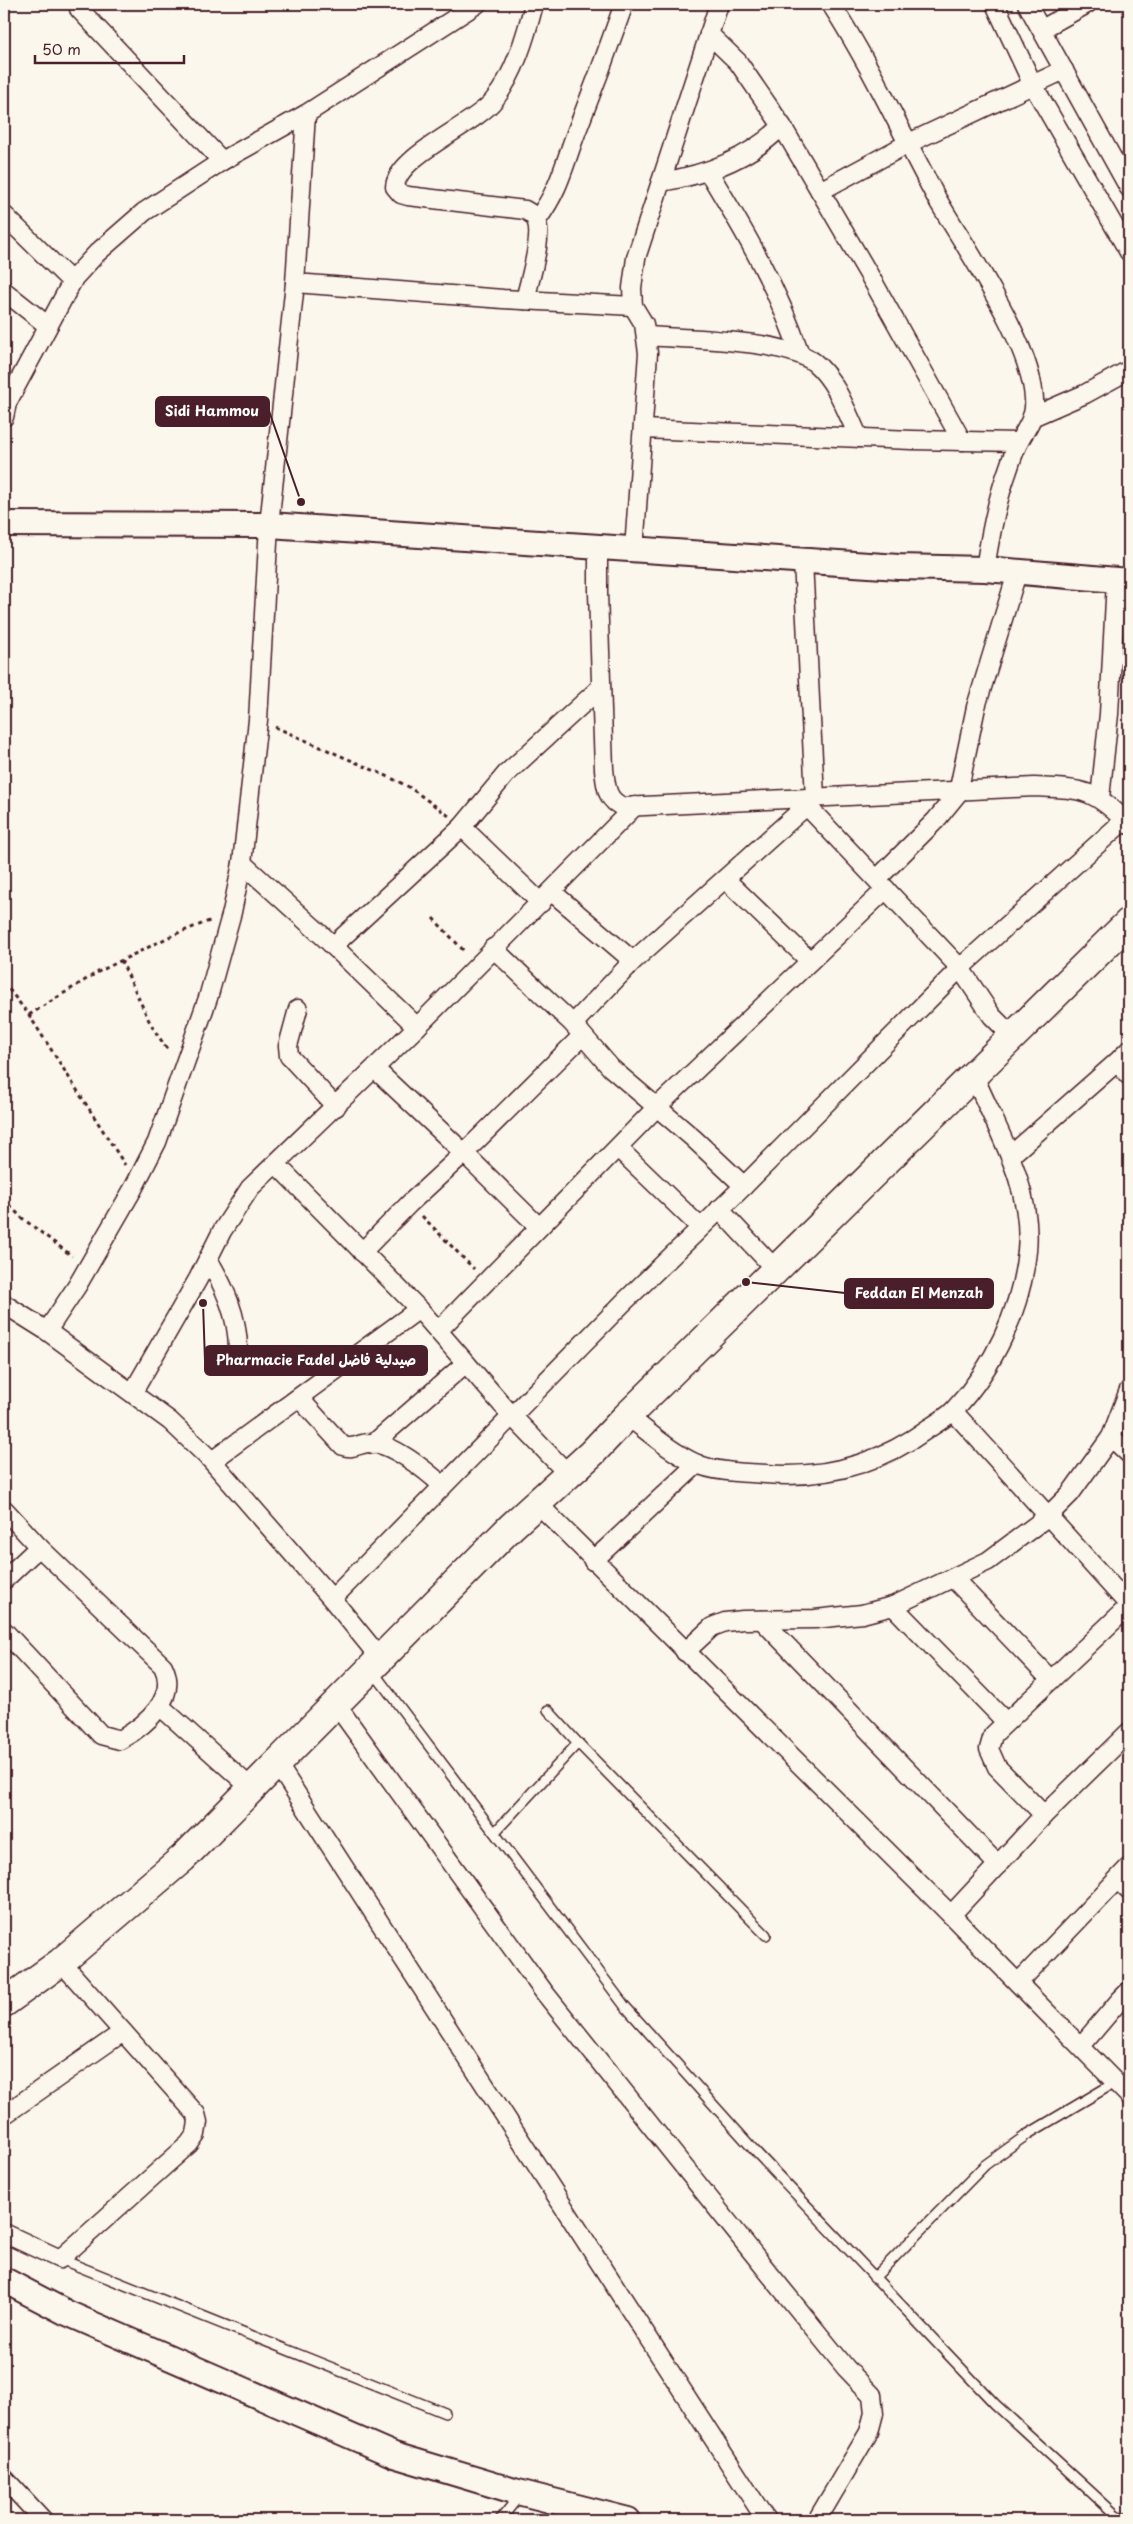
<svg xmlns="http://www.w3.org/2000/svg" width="1133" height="2524" font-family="'Playpen Sans','Playpen Sans Arabic',sans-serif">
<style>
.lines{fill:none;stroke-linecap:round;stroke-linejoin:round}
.lane-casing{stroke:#4a1f2b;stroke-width:12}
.street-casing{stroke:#4a1f2b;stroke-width:21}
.secondary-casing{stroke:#4a1f2b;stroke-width:28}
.primary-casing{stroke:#4a1f2b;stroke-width:31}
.path{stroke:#4a1f2b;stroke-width:3;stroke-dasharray:4 4;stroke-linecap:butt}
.lane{stroke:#fbf7ec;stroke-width:9}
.street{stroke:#fbf7ec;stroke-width:18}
.secondary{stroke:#fbf7ec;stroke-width:24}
.primary{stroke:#fbf7ec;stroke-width:28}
.leader{fill:none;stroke:#4a1f2b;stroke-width:2}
.callout-dot{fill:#4a1f2b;stroke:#fbf7ec;stroke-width:2}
.callout{fill:#4a1f2b;stroke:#4a1f2b;stroke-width:2}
.callout-label{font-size:14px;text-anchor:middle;font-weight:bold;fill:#fff}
</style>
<rect width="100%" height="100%" fill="#fbf7ec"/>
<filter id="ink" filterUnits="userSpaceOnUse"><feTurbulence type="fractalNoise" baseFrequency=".02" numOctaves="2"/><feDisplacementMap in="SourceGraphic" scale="10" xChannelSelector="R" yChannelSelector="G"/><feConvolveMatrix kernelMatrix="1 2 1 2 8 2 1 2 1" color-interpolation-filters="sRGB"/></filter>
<g filter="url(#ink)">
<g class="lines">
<g class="lane-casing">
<g id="lane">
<path d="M372,1670L624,2005L754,2150L995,2404L1116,2515L1124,2518L1129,2516"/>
<path d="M578,1743L766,1935"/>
<path d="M495,1832L578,1743L548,1710"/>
<path d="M60,2259L445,2413"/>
<path d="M874,2278L985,2165L1028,2134L1116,2082"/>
<path d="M500,2520L520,2495"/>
</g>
</g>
<g class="street-casing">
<g id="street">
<path d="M831,4C871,66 901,132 936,197C965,248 1038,350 1034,408C1033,421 1025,430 1019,442C1014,451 1011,461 1008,470C996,502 990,536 985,569"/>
<path d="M995,4L1033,85L1129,252"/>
<path d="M1027,4L1129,188"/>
<path d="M79,9L222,161"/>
<path d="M1042,29L1087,4"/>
<path d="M709,34L738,62L782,126L875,285L962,441"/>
<path d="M708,171C745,232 777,286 800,354"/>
<path d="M661,182C705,175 750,158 782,126"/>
<path d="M820,191L909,143L1064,70"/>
<path d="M4,215L72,282"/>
<path d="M537,220C560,188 563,168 576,133C593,90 609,47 624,4"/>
<path d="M295,283L503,299L633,306"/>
<path d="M4,291L47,325"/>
<path d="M525,300C529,282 544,236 536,220C534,215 529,212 525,210L408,196L401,194L395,187C397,155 475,125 494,100C515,74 526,35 534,4"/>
<path d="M646,336C687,339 785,339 815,363C837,382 847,413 859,438"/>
<path d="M4,417L7,403L74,278L97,253L144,212L222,161L306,114L477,4"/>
<path d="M1032,417L1085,394L1129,370"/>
<path d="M643,429L912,440L1018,442"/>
<path d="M598,547V593L604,769C606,786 606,801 624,807L1034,787C1082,789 1094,788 1129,825"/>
<path d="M634,550L648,353L644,324L633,306L632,288L636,258L719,4"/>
<path d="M1100,798L1109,714L1116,580"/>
<path d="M807,806L960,968L992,1016L1013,1037"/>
<path d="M462,827L506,774L601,687"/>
<path d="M242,863L325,938L417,1027"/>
<path d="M725,879L810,961"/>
<path d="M877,879L936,820L958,793L976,707L1017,573"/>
<path d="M552,892L633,961"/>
<path d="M333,946L462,827L541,903"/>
<path d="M493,948L573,1024L611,1068L693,1138L744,1186"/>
<path d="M298,1009L288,1046L289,1056L336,1107"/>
<path d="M573,1024L633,961L815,798L803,561"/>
<path d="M1117,1062L1129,1050"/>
<path d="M375,1069L464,1153L582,1036"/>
<path d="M618,1148L700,1227"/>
<path d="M1010,1156L1117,1062L1129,1076"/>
<path d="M277,1165L419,1309L512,1416L569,1475"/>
<path d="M719,1209L776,1270"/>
<path d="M362,1252L410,1203L464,1153L539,1227"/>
<path d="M208,1259C224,1286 238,1316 238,1349"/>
<path d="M4,1304L47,1331L170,1421L212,1461L332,1599L623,1303L744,1186L960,968L1129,816"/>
<path d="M47,1331L77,1286L133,1189L157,1142L208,998L232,912L242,863L258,720L269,525L295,283L306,114"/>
<path d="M438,1331L657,1107L886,889"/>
<path d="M133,1392L198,1279L222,1231L250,1188L417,1027L635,806"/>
<path d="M299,1398L343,1446C354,1450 359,1443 369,1443C390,1441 428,1472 443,1486"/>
<path d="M953,1411L1129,1605"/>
<path d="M625,1418H630C651,1434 671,1452 695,1463C713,1472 746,1473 766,1474C826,1479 881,1463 929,1428C937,1423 947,1417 954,1410C994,1367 1021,1310 1027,1251C1033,1187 998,1132 974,1076"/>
<path d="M1111,1437L1129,1454"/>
<path d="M373,1444L466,1363"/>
<path d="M212,1461L419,1309"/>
<path d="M537,1503L951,1915L1129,2096"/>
<path d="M4,1509L39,1547L163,1666C179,1698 146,1725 120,1740L101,1735L4,1631"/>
<path d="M593,1561L697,1464"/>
<path d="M954,1579L1051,1680"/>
<path d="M4,1580L39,1547"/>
<path d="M332,1599L380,1658"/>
<path d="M893,1606L1006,1722"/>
<path d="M762,1620L998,1865"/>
<path d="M685,1652L712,1627L725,1622L743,1620L815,1619L862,1614L893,1606L988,1561L1047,1517L1070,1494L1111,1437L1129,1390"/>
<path d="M335,1703L544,1992L764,2267L846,2368L872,2395L874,2413L869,2432L817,2520"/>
<path d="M161,1707L251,1788"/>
<path d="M276,1762L766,2520"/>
<path d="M1044,1815L997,1767L989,1749L993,1735L1129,1606"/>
<path d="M1118,1880L1129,1891"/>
<path d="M951,1915L1044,1815L1129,1732"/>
<path d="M1018,1983L1129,1867"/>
<path d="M1081,2046L1120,2000L1129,1991"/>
<path d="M4,2115L123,2032"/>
<path d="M4,2233L60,2259L189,2144L196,2134L198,2122L196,2114L61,1962"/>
<path d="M4,2478L43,2520"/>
</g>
</g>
<g class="secondary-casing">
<g id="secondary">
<path d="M4,524L269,525L899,567L985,569L1129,581"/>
<path d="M4,2280L67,2313L394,2455L514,2491L628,2520"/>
</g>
</g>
<g class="primary-casing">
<path id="primary" d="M4,2003L61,1962L183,1858L511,1527L592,1453L625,1418L1129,922"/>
</g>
<g class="path">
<path d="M275,727L389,777L409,787L449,816"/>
<path d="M433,918L465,952"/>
<path d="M121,960L151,1025L169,1052"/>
<path d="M4,983L29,1015L125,1165"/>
<path d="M29,1015L98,972L173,935L212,920"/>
<path d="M4,1200L22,1218L72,1256"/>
<path d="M422,1216L474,1269"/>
</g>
<use href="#lane" class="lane"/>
<use href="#street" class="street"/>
<use href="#secondary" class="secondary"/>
<use href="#primary" class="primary"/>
</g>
</g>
<path class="leader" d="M301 502L269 411M746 1282L845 1293M203 1303L205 1361"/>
<g class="callout-dot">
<circle cx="301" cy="502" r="5"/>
<circle cx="746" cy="1282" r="5"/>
<circle cx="203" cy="1303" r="5"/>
</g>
<g class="callout">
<rect x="156" y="397" width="113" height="29" rx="5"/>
<rect x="845" y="1279" width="148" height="29" rx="5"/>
<rect x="205" y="1346" width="222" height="29" rx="5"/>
</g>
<g class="callout-label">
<text x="212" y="416">Sidi Hammou</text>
<text x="919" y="1298">Feddan El Menzah</text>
<text x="316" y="1365">Pharmacie Fadel صيدلية فاضل</text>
</g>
<rect width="1133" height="2524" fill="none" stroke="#fbf7ec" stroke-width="20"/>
<rect x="10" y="10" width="1113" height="2504" fill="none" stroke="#4a1f2b" stroke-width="2" filter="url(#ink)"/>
<path d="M35 55v8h149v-8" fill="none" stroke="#4a1f2b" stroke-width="2.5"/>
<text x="42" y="55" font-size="15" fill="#4a1f2b" stroke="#fbf7ec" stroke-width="4" paint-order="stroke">50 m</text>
</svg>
